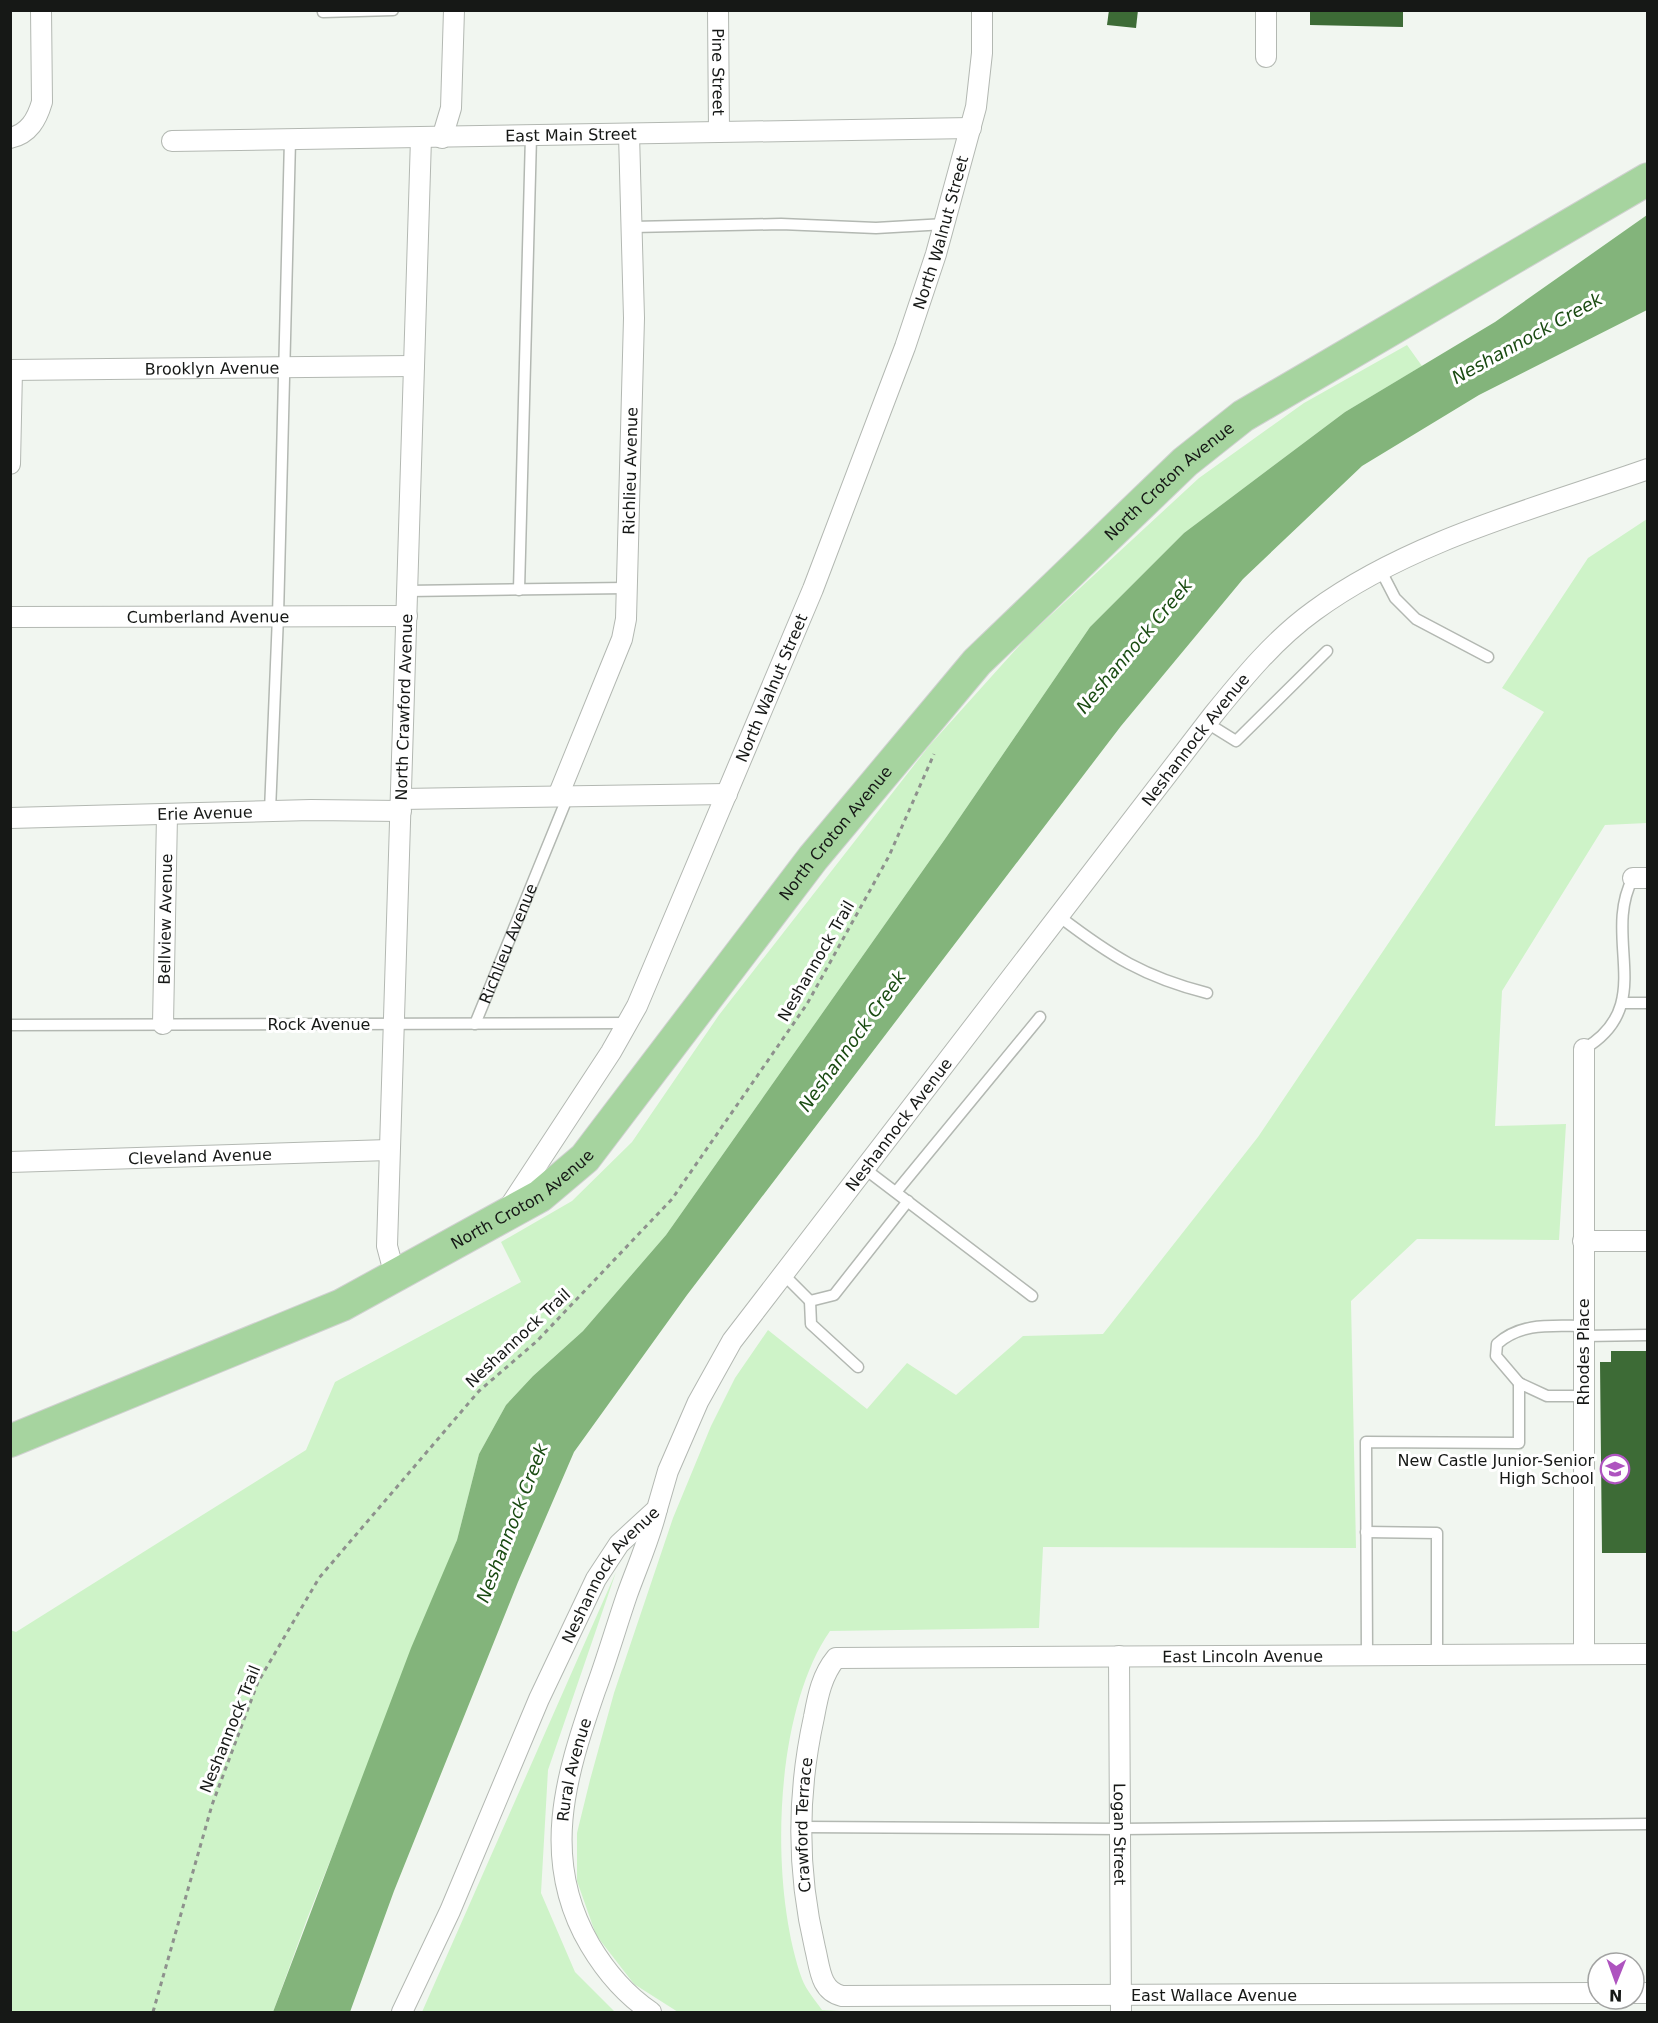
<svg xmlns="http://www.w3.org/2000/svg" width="1658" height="2023" font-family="'DejaVu Sans',sans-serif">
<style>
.green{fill:#cef3c8}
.water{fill:#83b47b}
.building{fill:#3d6b36}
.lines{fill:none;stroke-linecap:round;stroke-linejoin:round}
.lane-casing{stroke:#b3b8b2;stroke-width:13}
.street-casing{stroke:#b3b8b2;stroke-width:22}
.primary-casing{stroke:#d0d1d0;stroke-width:34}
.path{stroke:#8e918d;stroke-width:3;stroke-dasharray:4.5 4.5;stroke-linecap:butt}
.lane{stroke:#fff;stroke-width:10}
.street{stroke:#fff;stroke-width:20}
.primary{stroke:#a6d49f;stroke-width:32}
.labels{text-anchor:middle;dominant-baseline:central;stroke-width:6;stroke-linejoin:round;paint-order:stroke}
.street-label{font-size:16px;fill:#161816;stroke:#fff}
.poi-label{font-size:16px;fill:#161816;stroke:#fff;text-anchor:end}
.water-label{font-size:18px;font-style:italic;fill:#1a4b12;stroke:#fff}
</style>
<rect width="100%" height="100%" fill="#f1f6f0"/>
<g class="green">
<path d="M1407,345L1422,366L1345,412L1184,533L1090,627L945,839L666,1235L583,1331L533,1376L506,1405L479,1454L457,1540L307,1919L273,2012H11L10,1630L16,1632L306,1450L335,1382L521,1282L501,1242L572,1201L632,1142L719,1015L929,746L1027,637L1199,478L1304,403Z"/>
<path d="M1647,519V823L1605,825L1502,991L1495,1126L1566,1124L1559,1240L1417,1239L1351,1301L1356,1548L1043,1547L1039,1628L830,1631C773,1713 769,1887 802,1979C806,1990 816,2001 822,2010L859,2012H678L634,1984L596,1935L577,1881V1833L590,1780L614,1693L673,1518L711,1426L735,1378L768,1330L867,1409L907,1363L956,1395L1023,1336L1103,1334L1258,1137L1544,712L1502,688L1588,558Z"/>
<path d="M616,1572L548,1770L541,1893L575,1972L615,2012H422Z"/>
</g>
<path class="water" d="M1647,215V310L1479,395L1362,466L1243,579L1121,726L687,1295L574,1452L518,1582L394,1891L350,2012H273L411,1648L457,1540L479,1454L506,1405L533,1376L583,1331L666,1235L945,839L1090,627L1184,533L1345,412L1495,322Z"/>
<g class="building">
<path d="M1109,10H1138L1136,28L1107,25Z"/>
<path d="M1310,10H1403V27L1310,25Z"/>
<path d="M1611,1351H1647V1553H1602L1600,1362H1611Z"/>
</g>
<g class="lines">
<g class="lane-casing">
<g id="lane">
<path d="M323,12L393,10"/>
<path d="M632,227L781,224L876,228L945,224"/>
<path d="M1380,569L1395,598L1416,619L1488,657"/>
<path d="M519,590L531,136"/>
<path d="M407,591L627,588"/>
<path d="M1207,723L1236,741L1327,651"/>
<path d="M270,811L278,616L290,140"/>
<path d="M1060,917C1111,956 1144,977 1207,993"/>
<path d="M1624,1003H1648"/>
<path id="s1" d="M475,1024L568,796"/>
<path d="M10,1025L628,1023"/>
<path d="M1584,1049C1658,1005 1601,938 1633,878"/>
<path d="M865,1169L1032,1296"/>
<path d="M896,1192L1040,1017"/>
<path d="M783,1274L810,1301L834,1295L908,1201"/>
<path d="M810,1301L811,1324L858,1367"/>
<path d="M1583,1336L1648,1335"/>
<path d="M1519,1383L1496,1356L1497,1344C1521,1322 1552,1326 1583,1326"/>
<path d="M1366,1532L1437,1533V1655"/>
<path d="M1367,1655L1366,1442L1519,1443V1383L1547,1396H1583"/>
<path d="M802,1827L1120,1829L1648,1824"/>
</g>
</g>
<g class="street-casing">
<g id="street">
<path id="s2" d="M718,10L719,132"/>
<path d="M1266,57V10"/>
<path d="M10,138C29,134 37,119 42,102L41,10"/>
<path d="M442,138L451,108L454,10"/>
<path id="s3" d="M172,141L971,128"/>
<path id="s4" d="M10,370L414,366"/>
<path d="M10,464L12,370"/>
<path id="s5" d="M10,617L407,616"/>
<path id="s6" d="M558,796L622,639L626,619L634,318L629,134"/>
<path d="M401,799L727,794"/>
<path id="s7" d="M10,818L311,810L401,811"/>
<path d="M1633,878H1648"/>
<path id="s8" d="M163,1024L167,815"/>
<path d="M1584,1049V1654"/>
<path id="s9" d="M10,1162L389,1150"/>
<path id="s10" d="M508,1209L611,1052L637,1006L813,589L905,347L936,254L976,107L982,53V10"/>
<path d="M1583,1241H1648"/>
<path id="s11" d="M399,1274L391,1261L387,1246L421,138"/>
<path id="s12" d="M1119,1656L1121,2012"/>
<path id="s13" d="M1598,1993L842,1996C820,1991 820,1968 815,1948C797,1872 797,1794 814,1717C818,1695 822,1675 836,1658L1648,1654"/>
<path d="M1634,1993H1648"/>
<path id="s14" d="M402,2012L450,1911L539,1699L596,1579L619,1544L657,1509L668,1471L698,1402L732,1341L1213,715C1243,678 1275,639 1314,611C1409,541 1537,508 1648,469"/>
<path id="s15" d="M651,2012C626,1995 606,1972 590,1945C540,1860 565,1778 595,1691C607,1659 616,1627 627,1595C637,1567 650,1538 657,1509"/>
</g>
</g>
<g class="primary-casing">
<g id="primary">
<path id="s16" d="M10,1441L342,1305L540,1196L585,1158L813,858L977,662L1185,462L1243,416L1648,179"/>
</g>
</g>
<path class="path" d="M153,2012L212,1805L258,1682L319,1578L479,1391L537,1341L672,1199L807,1004L889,856L934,754"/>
<use href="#lane" class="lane"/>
<use href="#street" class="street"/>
<use href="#primary" class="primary"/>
</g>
<defs>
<g id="school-ring" transform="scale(1.5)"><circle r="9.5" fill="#fff" stroke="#ae54bf" stroke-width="1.5"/><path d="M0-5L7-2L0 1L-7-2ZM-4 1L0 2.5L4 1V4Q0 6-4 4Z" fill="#ae54bf"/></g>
</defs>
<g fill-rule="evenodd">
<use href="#school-ring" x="1615" y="1469"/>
</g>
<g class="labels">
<g class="street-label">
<text stroke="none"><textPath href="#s2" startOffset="62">Pine Street</textPath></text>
<text stroke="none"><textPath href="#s3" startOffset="399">East Main Street</textPath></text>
<text stroke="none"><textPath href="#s10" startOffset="1072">North Walnut Street</textPath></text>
<text stroke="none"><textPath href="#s4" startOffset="202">Brooklyn Avenue</textPath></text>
<text stroke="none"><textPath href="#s6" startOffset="338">Richlieu Avenue</textPath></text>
<text stroke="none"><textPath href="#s16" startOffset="1540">North Croton Avenue</textPath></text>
<text stroke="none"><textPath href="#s5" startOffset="198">Cumberland Avenue</textPath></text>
<text stroke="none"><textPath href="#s10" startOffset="586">North Walnut Street</textPath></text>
<text stroke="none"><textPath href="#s11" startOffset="570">North Crawford Avenue</textPath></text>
<text stroke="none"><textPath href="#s14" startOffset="1512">Neshannock Avenue</textPath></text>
<text stroke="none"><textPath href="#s7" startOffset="195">Erie Avenue</textPath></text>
<text stroke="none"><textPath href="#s16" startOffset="1054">North Croton Avenue</textPath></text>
<text stroke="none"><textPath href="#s8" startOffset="105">Bellview Avenue</textPath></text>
<text stroke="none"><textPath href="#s1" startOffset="87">Richlieu Avenue</textPath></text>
<text transform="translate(816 961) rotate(-60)">Neshannock Trail</text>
<text x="319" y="1024">Rock Avenue</text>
<text stroke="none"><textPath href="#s14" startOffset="1026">Neshannock Avenue</textPath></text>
<text stroke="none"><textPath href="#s9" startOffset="190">Cleveland Avenue</textPath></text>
<text stroke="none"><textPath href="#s16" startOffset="568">North Croton Avenue</textPath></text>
<text transform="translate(518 1338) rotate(-43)">Neshannock Trail</text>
<text transform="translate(1583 1352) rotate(-90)">Rhodes Place</text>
<text stroke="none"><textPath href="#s14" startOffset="486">Neshannock Avenue</textPath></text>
<text stroke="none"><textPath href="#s13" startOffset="1518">East Lincoln Avenue</textPath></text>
<text transform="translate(230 1729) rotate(-68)">Neshannock Trail</text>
<text stroke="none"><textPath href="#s15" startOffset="273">Rural Avenue</textPath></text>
<text stroke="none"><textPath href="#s13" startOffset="939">Crawford Terrace</textPath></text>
<text stroke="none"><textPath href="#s12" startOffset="178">Logan Street</textPath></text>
<text x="1214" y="1995">East Wallace Avenue</text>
</g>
<g class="poi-label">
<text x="1594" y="1460">New Castle Junior-Senior<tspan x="1594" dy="18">High School</tspan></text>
</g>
<g class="water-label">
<text transform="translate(1527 338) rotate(-29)">Neshannock Creek</text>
<text transform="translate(1134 646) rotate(-50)">Neshannock Creek</text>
<text transform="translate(852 1041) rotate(-54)">Neshannock Creek</text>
<text transform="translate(512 1523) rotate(-69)">Neshannock Creek</text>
</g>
</g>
<rect width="1658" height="2023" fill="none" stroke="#161816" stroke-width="24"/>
<g transform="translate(1616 1981) rotate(181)"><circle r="28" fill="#ffffff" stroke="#a2a3a2" stroke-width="1.5"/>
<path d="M0-4.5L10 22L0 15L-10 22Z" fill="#ae54bf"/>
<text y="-9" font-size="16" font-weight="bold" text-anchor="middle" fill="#161816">N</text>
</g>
</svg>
